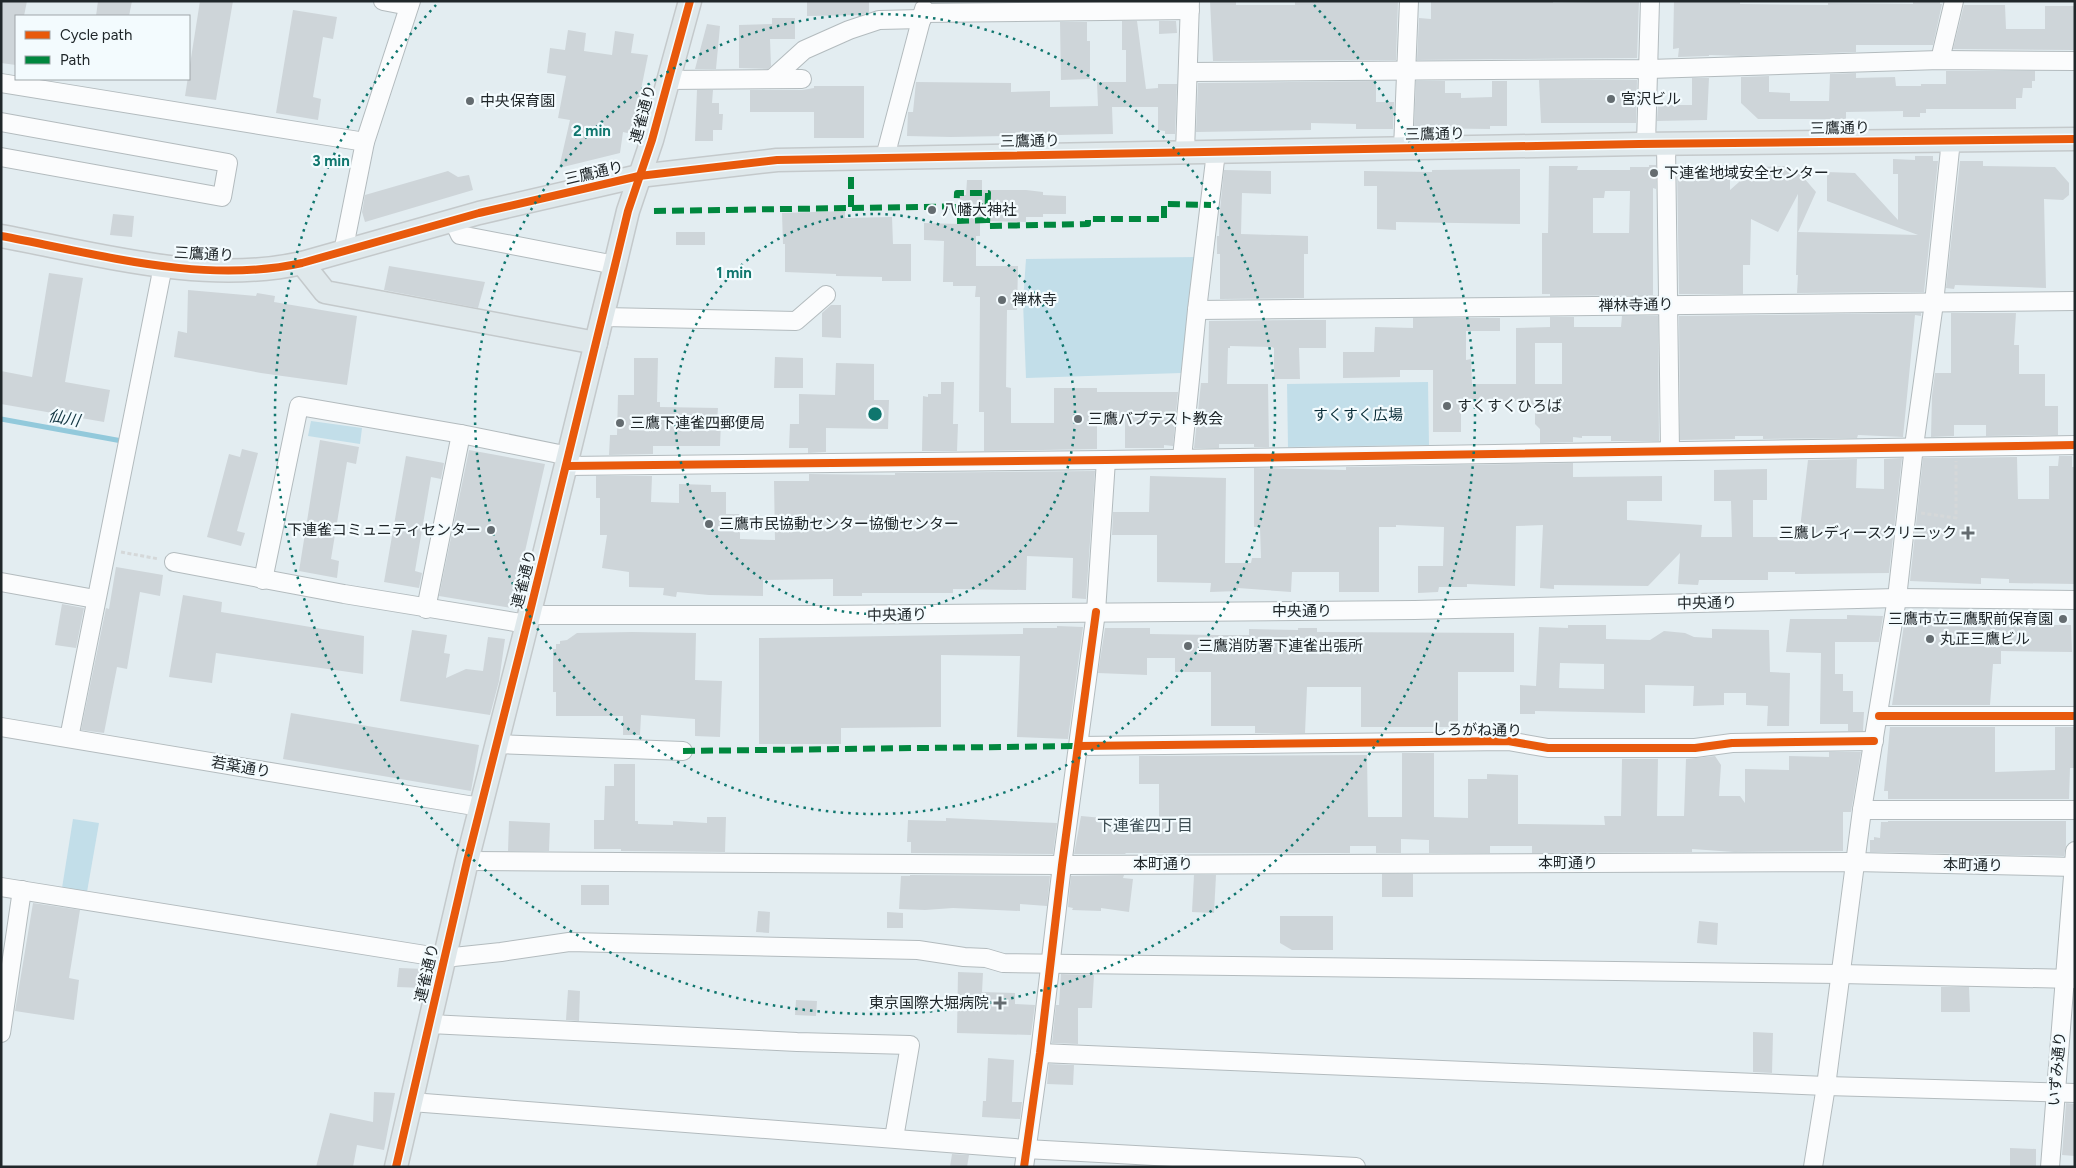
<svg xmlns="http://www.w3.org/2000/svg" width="2076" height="1168" font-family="Figtree,'Noto Sans JP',sans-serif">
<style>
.green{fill:#c2dee9}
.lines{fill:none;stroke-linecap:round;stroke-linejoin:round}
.stream{stroke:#92c9db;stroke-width:5}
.building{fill:#ced5d9;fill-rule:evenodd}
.minor-casing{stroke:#b3bbbe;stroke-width:20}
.major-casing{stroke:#c4c9cb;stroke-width:25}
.path{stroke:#d5d8d9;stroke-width:3;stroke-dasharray:4 2.5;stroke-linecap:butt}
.minor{stroke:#fbfcfd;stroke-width:18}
.major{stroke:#dfe8eb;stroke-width:22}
.quiet{stroke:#00873e;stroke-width:6;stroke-dasharray:12 6;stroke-linecap:butt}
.cycleway-casing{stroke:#f3fbfe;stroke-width:11}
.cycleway{stroke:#e8590c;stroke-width:8}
.ring{fill:none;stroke:#0f766e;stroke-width:2.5;stroke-dasharray:2.5 5}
.poi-dot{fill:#646c70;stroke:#f3fbfe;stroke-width:2}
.labels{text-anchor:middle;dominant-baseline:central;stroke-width:4.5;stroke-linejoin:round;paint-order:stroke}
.poi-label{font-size:15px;fill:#20272a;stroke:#f3fbfe;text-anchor:start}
.street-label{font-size:15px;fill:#20272a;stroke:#f3fbfe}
.park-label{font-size:15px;fill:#0a2e39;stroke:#f3fbfe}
.water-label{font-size:16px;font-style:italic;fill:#10333f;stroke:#f3fbfe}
.neighbourhood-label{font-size:16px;fill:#3e4e54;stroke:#f3fbfe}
.centre{fill:#0f766e;stroke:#f3fbfe;stroke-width:2.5}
.ring-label{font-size:15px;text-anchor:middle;font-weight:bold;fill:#0f766e;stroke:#f3fbfe;stroke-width:4.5;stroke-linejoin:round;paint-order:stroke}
</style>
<rect width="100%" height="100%" fill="#e3edf1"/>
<g class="green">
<path d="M1198,257L1181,373L1026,378L1023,302L1026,259Z"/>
<path d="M1428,382L1429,445L1288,447L1287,384Z"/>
<path d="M311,421L362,428L360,444L308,436Z"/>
<path d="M73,819L99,823L87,892L62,888Z"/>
</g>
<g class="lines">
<path class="stream" d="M1,419L122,441"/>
</g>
<g class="building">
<path d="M1,1H27L24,16H16V65L1,63Z"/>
<path d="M98,1H132L129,16H96Z"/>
<path d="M200,1H233L216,100L185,96Z"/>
<path d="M807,1H869V12L861,15L807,16Z"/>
<path d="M1210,1H1236V5H1295V1H1398L1396,60L1213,61Z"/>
<path d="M1431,1H1553V3L1639,1L1637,58L1417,60L1419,18L1431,19Z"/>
<path d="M1674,1H1740V4L1828,5V3L1913,4V1H1940V4H1942L1933,45H1856V52L1741,56L1709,55V56L1678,57L1679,48L1673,49Z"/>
<path d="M1964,5H2005L2006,29H2045V6H2075V50L1953,49Z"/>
<path d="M293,10L337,17L333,39L323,37L313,97L321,99L318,120L276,113Z"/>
<path d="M772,18H795V39H770L771,66L768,69L739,68V25L772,24Z"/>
<path d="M1122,21H1137L1146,89L1158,88V84H1177L1175,134H1165V131L1158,130V107H1112L1113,134L951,137L907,136L908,112H913L916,82L1011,83V92L1050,91V107L1098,106L1097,82H1126V50H1122Z"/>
<path d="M1159,21H1176L1177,33L1159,34Z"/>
<path d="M1060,22H1087V41H1090V79L1061,80Z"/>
<path d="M707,24L720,26L716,69H695Z"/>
<path d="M568,30L586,33L584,51L612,55L615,31L634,34L631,53L648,55L632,134L623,132L620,153L559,168L570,120L558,118L566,76L547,73L550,48L565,50Z"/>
<path d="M1946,71H2035V81H2032V88H2023L2022,98H2016V109H1926V113H1920V117H1903V111L1846,112V119H1758L1741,103V77L1769,76V92L1790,93V101H1829L1830,74L1856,73V78L1895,77L1896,86H1921V84H1946Z"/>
<path d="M1692,78H1709L1707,120L1657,121L1658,105H1692Z"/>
<path d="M1539,80H1637L1636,123H1541Z"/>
<path d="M1376,81V102H1394L1393,129H1356V124L1311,123V130L1196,132L1198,83Z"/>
<path d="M1416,81H1445V93H1461V98L1492,97V81H1507V126H1490V129L1414,128Z"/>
<path d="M814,86H864V138H814V112H750V90H802L814,88Z"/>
<path d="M697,90H713L712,103H719V114H723L722,130H713V141H695Z"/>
<path d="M1915,156H1933V161H1938L1924,292L1797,293L1798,275H1796L1798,194L1778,232L1751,219L1750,265H1743V294H1679L1677,166L1714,167V165H1730V190L1756,167L1789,166L1798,173V171L1816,192L1798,232L1918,235L1827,201V172L1855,173L1898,220V174H1893V159L1915,160Z"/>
<path d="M1960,161H1983V166L2055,167L2069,183V195L2063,200L2044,199L2046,288L1955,285L1954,289L1946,288Z"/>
<path d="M1649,165H1656V189L1653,188V295L1550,296V294H1542V233H1548L1549,166H1578L1577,170H1630V167H1649ZM1605,191H1630L1629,233H1593V198H1604Z"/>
<path d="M1520,169V224L1396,222V230L1377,229V186H1364V171L1432,172V170Z"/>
<path d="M1224,170L1271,171V194L1242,193L1241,234L1308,236V254H1304V298L1220,299V254H1217V236H1219L1220,210Z"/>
<path d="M448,171L458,177L469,175L473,190L365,222L362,212L365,195Z"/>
<path d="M967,180H982V190H1026L1043,192V195L1066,196V214H1043V217H1026V222L980,221V236H976V266H1018L1017,310H1007L1006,387L1011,388V423H1054V388H1097V392H1178L1173,446L1164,445V448H1125V419L1097,418V449L984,451V412H979L980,297H975L976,286H953V282H943L944,241L924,240V223L960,224V195H966Z"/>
<path d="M845,211V218L892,217L893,244H911V281H882V277L836,276V274L785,272V244H783L782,213Z"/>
<path d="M113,214L134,216L132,237L110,235Z"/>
<rect x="676" y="232" width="29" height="13"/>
<path d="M389,266L485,282L478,308L384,290Z"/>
<path d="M49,273L83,278L65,382L110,390L104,422L1,404V371L32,377Z"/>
<path d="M188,290L256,296L257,293L275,296L274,302L357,316L347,385L261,373L174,357L178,331L187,333Z"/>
<path d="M831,305H841V338L822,337V313Z"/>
<path d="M1921,313V316L1915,315L1903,437L1858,435L1857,438L1763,439V436H1735V439L1680,440L1679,316Z"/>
<path d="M1951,313H2016L2014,345H2019V374H2045V406H2058V435L1986,436V425H1954V436L1931,437L1932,396L1935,373H1951Z"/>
<path d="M1622,316H1658L1659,441H1611V436H1582V438L1573,437V442L1540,443V429L1535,424V409L1528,401H1461V432H1433V370H1400V377L1343,378V352H1374L1375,327L1413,328V318H1500V331H1466V360L1471,359L1472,384H1516V328L1550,327V317H1574V327H1621ZM1535,343H1562V384H1535Z"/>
<path d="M1304,320H1326V348H1299L1300,379H1274V348L1272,347L1230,346V348H1228L1227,384H1268L1269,447H1254V444H1219V448H1194L1201,383H1208L1209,321Z"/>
<path d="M775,357L803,358V388H774Z"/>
<path d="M634,358H658L657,402H660V407L718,408L717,421H721L720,446H653V454L609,455L610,435H617L618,395H634Z"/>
<path d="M836,363L874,364V400H889L888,429L826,428V452L808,453V448H789L790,424H799V394L835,395Z"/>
<path d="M941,382H954L953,424H958L957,451H922L923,396L928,397V394H941Z"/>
<path d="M320,440L359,447L356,464L347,462L331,559L339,561L337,578L299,571Z"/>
<path d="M242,449L258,453L237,531L245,533L241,546L207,537L229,454L240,457Z"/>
<path d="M469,450L545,464L512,608L439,596Z"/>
<path d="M406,456L444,463L441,479L431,477L415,571L422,573L419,588L384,582Z"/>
<path d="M2059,456H2072V467H2075V584L2009,583V579L1981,578V584L1910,581L1923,458L2017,457L2018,499H2049V466H2058Z"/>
<path d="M1902,458L1889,573L1795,574V572H1768V580H1699L1698,585L1678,584L1680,553L1648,586L1554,585V589L1540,588L1543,525L1516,526L1515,586L1467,584V587H1439L1438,592L1418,593V566H1443L1444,527L1396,525V527H1379V592H1339V572H1292L1291,592L1238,588V591L1210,592L1211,583L1157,582V535H1112L1113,512H1149L1150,476L1226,478L1225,563H1251L1252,558H1261L1260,527H1254V468L1346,470V467L1573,463V477L1662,476V501H1627V520L1702,525L1701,537H1732L1731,501H1714V470L1767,469V500H1753V537H1799L1808,460L1857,459L1856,488L1884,489V459Z"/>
<path d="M1095,471L1086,599L1072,598L1073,558L1027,556L1026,590L953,589V593H862V596H833V579L763,580V596L709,595L677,592L676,597L663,595L664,588L629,587V572L602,568L607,535H600V498H596V476H652L651,502L679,503V484L711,485V492H726V514H740V539L775,540L774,481H809V474L895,475V473Z"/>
<path d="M116,567L163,575L160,596L140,592L127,669L117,667L104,733L81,730L106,608L109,609Z"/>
<path d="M183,595L222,602L221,612L364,636L363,674L216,653L212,683L169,677Z"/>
<path d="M62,604L84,608L76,648L55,645Z"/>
<path d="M1847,615L1883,616L1879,642H1835V674H1843V691H1853V712H1864L1863,731H1848V724H1820L1821,653L1786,652L1790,619H1847Z"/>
<path d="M1961,617L2000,619V625H2071L2072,652L2001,651V664H1993L1990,705H1892L1905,618Z"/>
<path d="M1568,625H1606V639L1650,640L1664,631L1685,633L1694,637L1712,638V629L1769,630L1770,672L1790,673L1789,726H1767L1768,706L1746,705V693H1724V705L1693,706L1694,686L1645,685V713L1535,711V714H1520V685L1536,686L1539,627L1568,628ZM1560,663L1604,664V689L1559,688Z"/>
<path d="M1057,626L1083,627L1068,739L1017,737L1020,656L941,655V727L841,728V744H759V638L1023,634V628H1057Z"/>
<path d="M1105,628H1150V634L1216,635H1249V629L1298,630V628H1317V632L1514,633V672H1458V727H1361V687H1307L1305,733H1255V726H1211V672H1175V658H1147V675L1098,673Z"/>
<path d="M412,630L447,635L444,653L450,654L446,678L466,669L483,671L488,637L505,639L499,681L490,715L400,701Z"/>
<path d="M632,632L696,633L695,680L722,681L720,737L695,736V719L641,715L640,735H623V716H556V692H553V649H556V644H560V641L567,640L577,633Z"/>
<path d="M291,713L479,745L471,791L283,759Z"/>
<path d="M1890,727H1995V772L2055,770V727H2075V768H2070L2069,799H1888V791H1884Z"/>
<path d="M1829,752H1861L1851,812H1843V851L1734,852L1692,849V852L1532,853V846H1490V853H1429V840L1401,839V853H1376V846H1350V853H1126L1125,854H1074L1081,816L1135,821L1136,817L1159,819V784H1139V756L1367,755L1368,817H1402V753H1434V817L1468,818V779H1487V774L1518,775V824L1605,825L1604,816H1621L1622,759H1658L1657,816H1684L1686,759L1715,756L1721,765L1719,796H1740L1745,803V769L1789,770V756L1829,757Z"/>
<path d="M614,764H635V821H638V824L673,825V821L707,823V817H726L725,852L621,851V849H594V820H604L605,786H614Z"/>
<path d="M946,818L1057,823L1053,854L911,853V842H907L908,820L946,821Z"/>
<path d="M509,821L550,823L549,851H508Z"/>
<path d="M1888,821H2066V845L2064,856L1870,852V840H1874V837L1880,838L1881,822H1888Z"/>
<rect x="1382" y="874" width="31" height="23"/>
<path d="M910,875L1050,876L1047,906L1020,904V911L953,908L925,910L899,909L901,876H910Z"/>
<path d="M1124,875L1123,878L1133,879L1129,912L1101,908V911L1072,910L1073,908L1068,907L1071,876Z"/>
<path d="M1194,875H1216L1214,913L1192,912Z"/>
<rect x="581" y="885" width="28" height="20"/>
<path d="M33,903L80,910L69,978L79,980L74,1020L15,1011Z"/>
<path d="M758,911L770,912L769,933L756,932Z"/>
<path d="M887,912L903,913V928H887Z"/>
<path d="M1280,916H1333V950H1292L1280,943Z"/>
<path d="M1699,921L1718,923L1717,945L1697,943Z"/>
<path d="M399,968L426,969L424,988L397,987Z"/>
<path d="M958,972L983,973L982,992L1015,993V1004L1035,1005L1031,1035L957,1033Z"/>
<path d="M1061,974L1094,975L1092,1008H1078V1044L1052,1043L1056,1005H1059Z"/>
<path d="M1941,987H1969L1970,1012H1941Z"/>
<path d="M568,990L580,991L579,1021L566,1020Z"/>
<path d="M796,1000L817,1001L816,1016L795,1015Z"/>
<path d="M1753,1032L1773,1033L1772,1073L1753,1072Z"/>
<path d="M988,1058L1014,1060L1012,1102H1022L1020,1119L982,1117L983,1101H986Z"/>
<path d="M1049,1064L1074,1065L1073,1085L1047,1084Z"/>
<path d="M374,1092L395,1093L384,1150L357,1145L353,1167H316L330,1113L373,1122Z"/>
<path d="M2066,1103L2075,1104V1156L2062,1155Z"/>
<path d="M2010,1148L2036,1149V1167H2010Z"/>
<path d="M952,1154L969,1155L967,1167H950Z"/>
</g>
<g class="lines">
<g class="minor-casing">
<g id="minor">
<path d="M383,1L409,6"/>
<path d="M923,13L1190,10"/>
<path d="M1940,60L1954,1"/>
<path d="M1188,72L1649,69L1940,60L2075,61"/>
<path d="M772,79L804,50L849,30L879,20L922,19"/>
<path d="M667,80L802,79"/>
<path d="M1,83L365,142"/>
<path d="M1,122L228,163L222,197L1,157"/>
<path d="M1646,144L1650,1"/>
<path d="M1666,144L1670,450"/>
<path d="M1403,149L1409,1"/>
<path d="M1185,152L1190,1"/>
<path d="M885,157L924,9"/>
<path d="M453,220L460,235L615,265"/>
<path d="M343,252L365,142L411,1"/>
<path d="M1197,310L2075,301"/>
<path d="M603,317L796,321L826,295"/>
<path d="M1182,458L1197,310L1216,152"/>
<path d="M567,466L1106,460L2075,445"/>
<path d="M174,562L344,594L527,624"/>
<path d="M263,580L299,406L461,434L569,456"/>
<path d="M1,582L95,599"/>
<path d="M426,609L461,434"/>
<path d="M529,615H819L1415,610L1897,598L2075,600"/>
<path d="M1879,716H2075"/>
<path d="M1,727L480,807"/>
<path d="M69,738L163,266"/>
<path d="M496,744L683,751"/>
<path d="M1079,746L1508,741L1548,748H1695L1732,743L1874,741"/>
<path d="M1862,810H2075"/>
<path d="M467,861L1062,865L1855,862L2075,867"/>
<path d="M1,887L444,958L501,952L569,942L918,950L964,957L986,958L1003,963L1840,974L2075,979"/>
<path d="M430,1024L797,1042L910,1045L894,1138"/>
<path d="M1,1033L22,890"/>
<path d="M1040,1053L1826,1086L2075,1093"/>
<path d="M411,1102L1026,1149L1356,1167"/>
<path d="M1024,1167L1040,1053L1062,865L1096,612L1106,460"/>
<path d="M1813,1167L1826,1086L1862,810L1897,598L1914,446L1934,303L1951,140"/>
<path d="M2050,1167L2075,851"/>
</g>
</g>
<g class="major-casing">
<g id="major">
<path d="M1,236C98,254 204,285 302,263L479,213L639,176L777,160L1639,144L2075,139"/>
<path d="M302,263L325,292L596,343"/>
<path d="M396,1167L467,861L523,640L615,265L628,211L652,140L690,1"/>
</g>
</g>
<g class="path">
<path d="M983,206H987"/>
<path d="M1921,513L1956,518V461"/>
<path d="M121,552L159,559"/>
</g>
<use href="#minor" class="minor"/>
<use href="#major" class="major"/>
<g class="quiet">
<path d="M851,207V175"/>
<path d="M654,211L983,206"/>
<path d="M987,220L956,221L957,193H988L987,226L1088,224V219H1164V204L1211,205"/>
<path d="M683,751L1079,746"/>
</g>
<g class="cycleway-casing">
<g id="cycleway">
<path d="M1,236C98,254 204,285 302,263L479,213L639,176L777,160L1639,144L2075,139"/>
<path d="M567,466L1106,460L2075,445"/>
<path d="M1879,716H2075"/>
<path d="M1079,746L1508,741L1548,748H1695L1732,743L1874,741"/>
<path d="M396,1167L467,861L523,640L615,265L628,211L652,140L690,1"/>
<path d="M1024,1167L1040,1053L1062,865L1096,612"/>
</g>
</g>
<use href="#cycleway" class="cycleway"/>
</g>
<g class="ring">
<circle cx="875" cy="414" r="200"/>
<circle cx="875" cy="414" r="400"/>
<path d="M1314 5A600 600 0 1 1 436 5"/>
</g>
<g class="poi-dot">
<circle cx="1611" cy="99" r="5"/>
<circle cx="470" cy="101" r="5"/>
<circle cx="1654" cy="173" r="5"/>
<circle cx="932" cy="210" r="5"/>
<circle cx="1002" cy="300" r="5"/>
<circle cx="1447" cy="406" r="5"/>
<circle cx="1078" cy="419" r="5"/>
<circle cx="620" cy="423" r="5"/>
<circle cx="709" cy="524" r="5"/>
<circle cx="491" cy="530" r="5"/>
<path d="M1965.5 525.5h5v5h5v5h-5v5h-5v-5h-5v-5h5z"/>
<circle cx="2063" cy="619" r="5"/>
<circle cx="1930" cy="639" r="5"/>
<circle cx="1188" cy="646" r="5"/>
<path d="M997.5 995.5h5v5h5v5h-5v5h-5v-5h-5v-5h5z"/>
</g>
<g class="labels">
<g class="poi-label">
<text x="1621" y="99">宮沢ビル</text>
<text x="480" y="101">中央保育園</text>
<text x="1664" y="173">下連雀地域安全センター</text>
<text x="942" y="210">八幡大神社</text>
<text x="1012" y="300">禅林寺</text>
<text x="1457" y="406">すくすくひろば</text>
<text x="1088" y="419">三鷹バプテスト教会</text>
<text x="630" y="423">三鷹下連雀四郵便局</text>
<text x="719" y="524">三鷹市民協動センター協働センター</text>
<text x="481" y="530" text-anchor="end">下連雀コミュニティセンター</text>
<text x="1957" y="533" text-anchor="end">三鷹レディースクリニック</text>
<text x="2053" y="619" text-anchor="end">三鷹市立三鷹駅前保育園</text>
<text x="1940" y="639">丸正三鷹ビル</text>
<text x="1198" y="646">三鷹消防署下連雀出張所</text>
<text x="989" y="1003" text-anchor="end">東京国際大堀病院</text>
</g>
<g class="street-label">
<text transform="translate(643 114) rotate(-75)">連雀通り</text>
<text transform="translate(1840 128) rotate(-1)">三鷹通り</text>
<text transform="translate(1435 134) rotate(-1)">三鷹通り</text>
<text transform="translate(1030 141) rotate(-1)">三鷹通り</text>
<text transform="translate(594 173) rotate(-13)">三鷹通り</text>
<text transform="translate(204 254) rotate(3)">三鷹通り</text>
<text transform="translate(1636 305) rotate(-1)">禅林寺通り</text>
<text transform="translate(524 579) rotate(-76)">連雀通り</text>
<text transform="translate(1707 603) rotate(-1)">中央通り</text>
<text x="1302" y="611">中央通り</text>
<text transform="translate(897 615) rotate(-1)">中央通り</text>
<text transform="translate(1477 730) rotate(1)">しろがね通り</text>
<text transform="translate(241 767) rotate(10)">若葉通り</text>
<text x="1568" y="863">本町通り</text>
<text x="1163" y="864">本町通り</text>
<text transform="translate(1973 865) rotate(1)">本町通り</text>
<text transform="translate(427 973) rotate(-77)">連雀通り</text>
<text transform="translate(2057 1069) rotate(-85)">いずみ通り</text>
</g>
<g class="park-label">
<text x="1358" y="415">すくすく広場</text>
</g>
<g class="water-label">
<text transform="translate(64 418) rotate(10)">仙川</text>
</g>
<g class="neighbourhood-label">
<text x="1145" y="825">下連雀四丁目</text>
</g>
</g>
<circle cx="875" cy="414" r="8" class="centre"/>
<g class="ring-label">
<text x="592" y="136">2 min</text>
<text x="331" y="166">3 min</text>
<text x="734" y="278">1 min</text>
</g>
<rect width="2076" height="1168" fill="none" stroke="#20272a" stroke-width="5"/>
<rect x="15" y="15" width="175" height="65" fill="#f3fbfe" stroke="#9fa6a9"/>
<rect x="25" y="31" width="25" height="8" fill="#e8590c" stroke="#9fa6a9"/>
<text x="60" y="40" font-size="15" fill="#20272a">Cycle path</text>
<rect x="25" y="56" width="25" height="8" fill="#00873e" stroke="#9fa6a9"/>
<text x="60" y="65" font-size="15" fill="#20272a">Path</text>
</svg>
